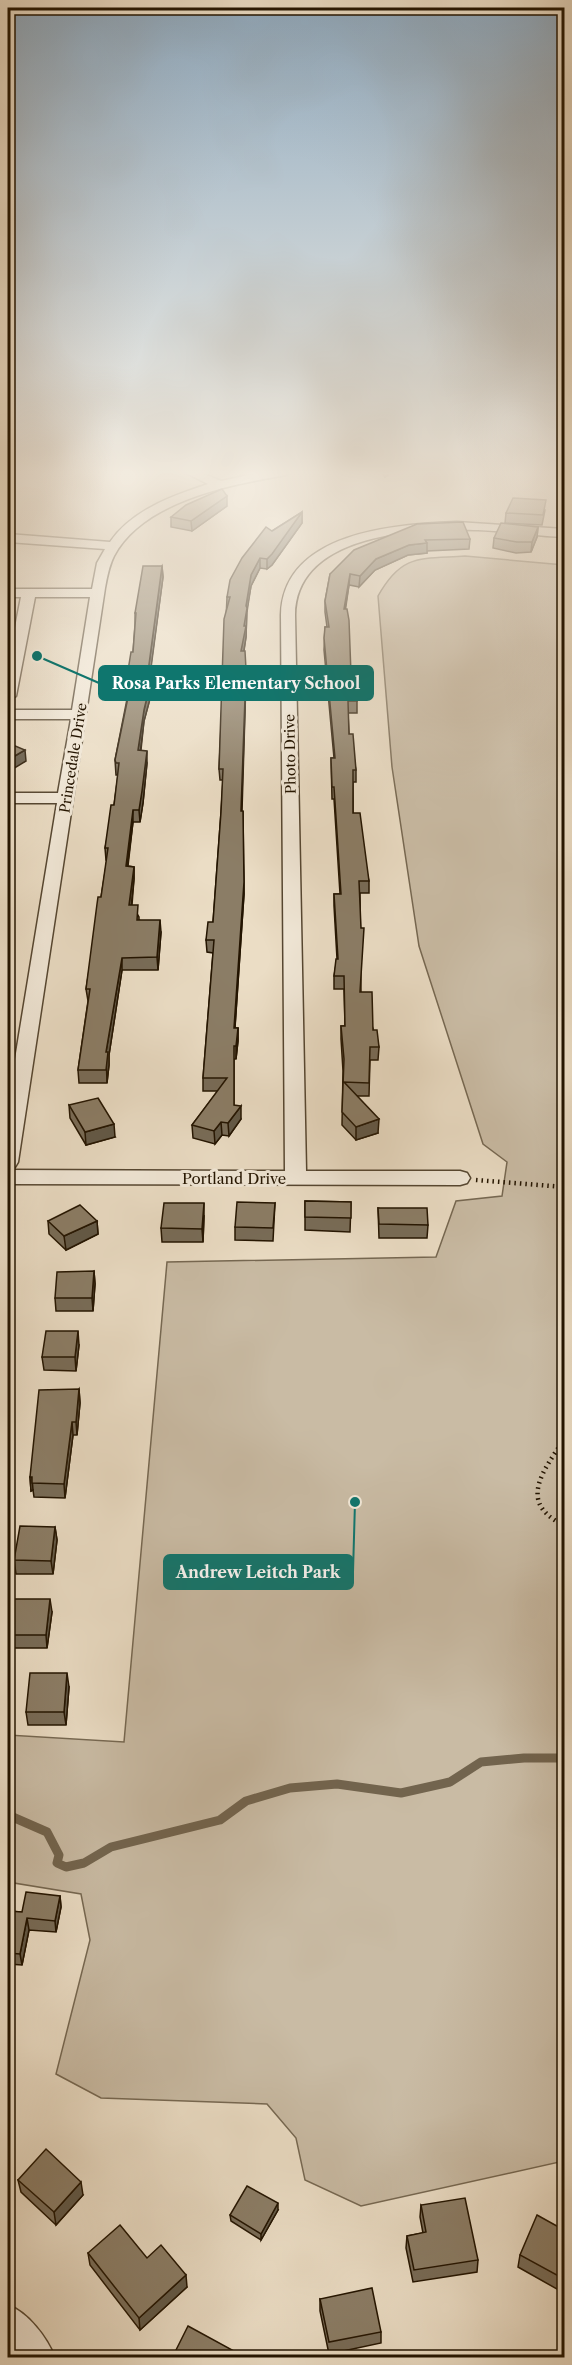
<svg xmlns="http://www.w3.org/2000/svg" width="572" height="2365" font-family="'Libre Caslon Text',serif">
<style>
.green{fill:#c9bba4;stroke:#766852;stroke-width:1.5}
.lines{fill:none;stroke-linecap:round;stroke-linejoin:round}
.stream{stroke:#72644e;stroke-width:9}
.minor-casing{stroke:#554631;stroke-width:3}
.path{stroke:#231400;stroke-width:4.5;stroke-dasharray:1.5 4;stroke-linecap:butt}
.minor{fill:#f2e9d9;fill-rule:evenodd}
.wall{fill:#786c58;stroke:#231400;stroke-width:1.5}
.shaded-wall{fill:#615847;stroke:#231400;stroke-width:1.5}
.building{fill:#8b7d66;stroke:#231400;stroke-width:1.5}
.labels{text-anchor:middle;dominant-baseline:central;stroke-width:6;stroke-linejoin:round;paint-order:stroke}
.far-street-label{font-size:14px;fill:#231400;stroke:#f2e9d9}
.street-label{font-size:15px;fill:#231400;stroke:#f2e9d9}
.leader{fill:none;stroke:#0f766e;stroke-width:2}
.callout-dot{fill:#0f766e;stroke:#f2e9d9;stroke-width:2}
.callout{fill:#0f766e;stroke:#0f766e;stroke-width:2}
.callout-label{font-size:16px;text-anchor:middle;font-weight:bold;fill:#fff}
</style>
<rect width="100%" height="100%" fill="#ebddc5"/>
<filter id="stains"><feTurbulence type="fractalNoise" baseFrequency=".00333" numOctaves="4"/><feColorMatrix values="0 0 0 0 .2 0 0 0 0 .09 0 0 0 0 .02 0 0 0 .5 -.17"/></filter>
<radialGradient id="worn" r=".72"><stop offset=".6" stop-color="#630" stop-opacity="0"/><stop offset="1" stop-color="#630" stop-opacity=".3"/></radialGradient>
<path class="green" d="M465,556L564,565V2161L361,2206L305,2180L296,2138L267,2104L101,2098L56,2074L90,1940L81,1894L8,1882V1735L124,1742L167,1262L436,1257L456,1201L502,1196L507,1162L483,1144L419,946L392,767L378,596C402,553 421,559 465,556Z"/>
<g class="lines">
<path class="stream" d="M8,1815L47,1832L59,1855L57,1863L66,1867L84,1863L111,1847L220,1820L246,1801L290,1788L337,1784L401,1793L450,1782L481,1762L524,1758H564"/>
<g class="minor-casing">
<g id="minor">
<path d="M182,471H197L221,481L267,471H292L286,475C230,485 143,501 114,556C109,566 107,577 105,588L18,1162L15,1167L8,1169V1102L57,803H8V793H58L71,719H8V710H72L90,597H35L16,696L8,701V663L21,597H8V589H92L97,563L105,549L8,542V534L110,542C132,510 172,496 208,484Z"/>
<path d="M457,522L564,529V537C535,536 507,531 478,530C417,528 296,533 295,615L306,1171H460L467,1173L470,1178L467,1183L460,1185L8,1184V1170L285,1171L281,615C283,532 395,524 457,522Z"/>
<path d="M8,2305C28,2313 47,2337 55,2358H15L8,2349Z"/>
</g>
</g>
<g class="path">
<path d="M476,1180L564,1187"/>
<path d="M564,1439C553,1458 524,1490 545,1512C550,1518 558,1522 564,1526"/>
</g>
<use href="#minor" class="minor"/>
</g>
<g class="wall">
<path d="M380,471H388V475L385,477Z"/>
<path d="M554,471H564L563,480Z"/>
<path d="M227,506L192,531L171,527V517Z"/>
<path d="M545,510L542,525L505,523L506,513Z"/>
<path d="M302,512V523L272,565L267,569L260,568L251,586L247,608L246,637L244,651L246,680L242,811L244,894L235,1028H238V1041L236,1059H234V1105L241,1119L229,1136L222,1135L215,1144L193,1138L192,1125L218,1091H203V1078L213,953L207,952L206,940L213,922L221,812L223,780H220L219,769L227,597L272,531Z"/>
<path d="M417,524L470,539L469,549L427,551V553L408,555L375,570L359,587L349,585L345,609L351,674L357,701V713H348L349,734L356,770V782H353V813L369,881V893H360L361,992L379,1047L378,1060H370L369,1096H357L378,1133L356,1140L342,1125L343,1071L341,1039V1026H345L344,989H334V976L337,959L334,906V894H340L334,799H332L331,758H334L324,650L325,627H327L325,612V601L330,574Z"/>
<path d="M538,527L537,537L531,552L516,553L493,548L494,538Z"/>
<path d="M162,566L163,577L150,672H153L154,684L144,721L141,750L147,763L143,803L140,822H133L128,866L134,867V879L132,905L139,917V920L161,932L158,970H122L109,1055V1065L107,1083H79L78,1070L88,1001L86,989L107,860H106L105,848L114,805L118,775H116L115,760L128,694H126V683L133,652L135,624V613Z"/>
<path d="M69,1105L115,1137L86,1145L70,1118Z"/>
<path d="M305,1201L351,1202L350,1232L305,1230Z"/>
<path d="M275,1203L273,1241L235,1240V1227Z"/>
<path d="M378,1208L428,1225L427,1238H379Z"/>
<path d="M204,1216L203,1242H162L161,1228Z"/>
<path d="M48,1221H97L98,1234L66,1250L49,1234Z"/>
<path d="M94,1271L95,1284L93,1311H56L55,1298Z"/>
<path d="M79,1345L76,1371L44,1370L42,1357Z"/>
<path d="M79,1389L80,1403L77,1435H73L65,1498L34,1497L33,1490L31,1491L30,1477Z"/>
<path d="M55,1527L57,1540L53,1574H16L14,1560Z"/>
<path d="M52,1612L47,1648H11L9,1635Z"/>
<path d="M69,1687L66,1725H28L26,1712Z"/>
<path d="M60,1896L61,1907L56,1932L29,1930L22,1965L8,1964V1911L22,1912Z"/>
<path d="M18,2180L83,2195L56,2225L21,2192Z"/>
<path d="M421,2205L478,2260L477,2272L413,2282L406,2248L407,2236L423,2233L420,2217Z"/>
<path d="M278,2210L261,2240L231,2221L230,2215Z"/>
<path d="M564,2230V2293L518,2267L520,2255Z"/>
<path d="M88,2253L147,2258L187,2287L140,2330L90,2265Z"/>
<path d="M320,2299L381,2332V2343L329,2354L320,2311Z"/>
</g>
<g class="shaded-wall">
<path d="M385,471H388V475L385,477Z"/>
<path d="M227,496V506L192,531L191,521Z"/>
<path d="M302,512V523L272,565L267,569V559Z"/>
<path d="M538,527L537,537L531,552L532,542Z"/>
<path d="M427,543V553L408,555L375,570L359,587L360,576L376,559L409,545Z"/>
<path d="M260,558V568L251,586L247,612V608L246,637L242,662L241,651L246,606L251,575Z"/>
<path d="M162,566L163,577L149,683L148,672Z"/>
<path d="M350,574L349,585L344,620V609Z"/>
<path d="M246,669V680L241,823V811Z"/>
<path d="M153,672L154,684L144,721L139,762L138,750L144,710Z"/>
<path d="M25,750L26,761L8,772V760Z"/>
<path d="M147,751V763L143,803L140,822L139,810Z"/>
<path d="M133,810V822L126,878V866Z"/>
<path d="M243,811L244,894L234,1041V1028Z"/>
<path d="M134,867V879L130,917L129,905Z"/>
<path d="M160,920L161,932L158,970L157,957Z"/>
<path d="M122,958V970L109,1055V1065L107,1083L106,1052Z"/>
<path d="M238,1028V1041L236,1059V1046Z"/>
<path d="M241,1106V1119L229,1136L228,1123Z"/>
<path d="M379,1119L378,1133L356,1140V1127Z"/>
<path d="M221,1122L222,1135L215,1144L214,1131Z"/>
<path d="M114,1124L115,1137L86,1145L85,1132Z"/>
<path d="M204,1203V1216L203,1242L202,1229Z"/>
<path d="M97,1221L98,1234L66,1250L64,1236Z"/>
<path d="M94,1271L95,1284L93,1311L92,1298Z"/>
<path d="M78,1331L79,1345L76,1371L75,1357Z"/>
<path d="M79,1389L80,1403L77,1435L76,1422Z"/>
<path d="M72,1422L73,1435L65,1498L64,1484Z"/>
<path d="M30,1477H32L33,1490L31,1491Z"/>
<path d="M55,1527L57,1540L53,1574L51,1561Z"/>
<path d="M50,1599L52,1612L47,1648L46,1635Z"/>
<path d="M67,1673L69,1687L66,1725L64,1712Z"/>
<path d="M60,1896L61,1907L56,1932L55,1921Z"/>
<path d="M27,1918L29,1930L22,1965L20,1954Z"/>
<path d="M81,2182L83,2195L56,2225L54,2212Z"/>
<path d="M278,2203V2210L261,2240V2234Z"/>
<path d="M186,2275L187,2287L140,2330L139,2318Z"/>
</g>
<g class="building">
<path d="M222,489L227,496L191,521L171,517L186,505Z"/>
<path d="M513,498L546,500L543,515L506,513Z"/>
<path d="M302,512L272,554L267,559L260,558L251,575L246,606L247,608L244,626H246L241,651H245L246,669L241,811H243L244,882L234,1028H238L236,1046H234V1105L241,1106L228,1123L221,1122L214,1131L192,1125L227,1078H203L214,940H206L208,922H213L221,812L223,769H219L224,619L230,597H227L230,580L242,558L266,527L272,531Z"/>
<path d="M463,522L470,539L425,540L427,543L409,545L376,559L360,576L350,574L344,609H347L349,620L351,674H355L357,701H348L349,734H353L356,770H353V813H360L369,881H359L361,928H364L360,992H372L373,1030H377L379,1047H370L369,1083L344,1082L379,1119L356,1127L342,1112L344,1059L341,1026H345L344,976H334L336,959H338L334,894H341L334,787H332L331,758H335L324,638L325,627H329L325,601L330,574L354,550L417,524Z"/>
<path d="M501,523L538,527L532,542H517L494,538Z"/>
<path d="M143,566H162L148,672H153L144,710L138,750L147,751L142,791L139,810H133L126,866L134,867L129,905H138L137,920H160L157,957L122,958L106,1052H108L106,1070H78L90,989H86L97,904L98,897H101L108,848H105L111,805H114L119,763H116L115,760L131,683H126L131,652H133L136,613H135Z"/>
<path d="M8,743L25,750L8,760Z"/>
<path d="M98,1098L114,1124L85,1132L69,1105Z"/>
<path d="M305,1201L351,1202V1218L305,1217Z"/>
<path d="M237,1202L275,1203L273,1228L235,1227Z"/>
<path d="M164,1203H204L202,1229L161,1228Z"/>
<path d="M80,1205L97,1221L64,1236L48,1221Z"/>
<path d="M378,1208H427L428,1225L379,1224Z"/>
<path d="M94,1271L92,1298H55L57,1272Z"/>
<path d="M46,1331H78L75,1357H42Z"/>
<path d="M79,1389L76,1422H72L64,1484L32,1483V1477H30L39,1390Z"/>
<path d="M20,1526L55,1527L51,1561L14,1560Z"/>
<path d="M14,1599H50L46,1635H9Z"/>
<path d="M30,1673H67L64,1712H26Z"/>
<path d="M26,1892L60,1896L55,1921L27,1918L20,1954L8,1953V1911L22,1912Z"/>
<path d="M46,2149L81,2182L54,2212L18,2180Z"/>
<path d="M247,2186L278,2203L261,2234L230,2215Z"/>
<path d="M465,2198L478,2260L414,2270L407,2236L426,2232L421,2205Z"/>
<path d="M537,2215L564,2230V2279L520,2255Z"/>
<path d="M120,2225L147,2258L161,2245L186,2275L139,2318L88,2253Z"/>
<path d="M372,2288L381,2332L329,2342L320,2299Z"/>
<path d="M188,2326L234,2351L231,2358H172Z"/>
</g>
<linearGradient id="sky" x2="0" y2="1"><stop stop-color="#8ea9bf"/><stop offset="0.59" stop-color="#f6f0e5"/><stop offset="1" stop-color="#f6f0e5" stop-opacity="0"/></linearGradient>
<rect width="572" height="802" fill="url(#sky)"/>
<g class="labels">
<g class="far-street-label">
<text transform="translate(290 754) rotate(-91)">Photo Drive</text>
<text transform="translate(73 758) rotate(-81)">Princedale Drive</text>
</g>
<g class="street-label">
<text x="234" y="1178">Portland Drive</text>
</g>
</g>
<path class="leader" d="M37 656L99 683M355 1502L353 1572"/>
<g class="callout-dot">
<circle cx="37" cy="656" r="6"/>
<circle cx="355" cy="1502" r="6"/>
</g>
<g class="callout">
<rect x="99" y="666" width="274" height="34" rx="6"/>
<rect x="164" y="1555" width="189" height="34" rx="6"/>
</g>
<g class="callout-label">
<text x="236" y="689">Rosa Parks Elementary School</text>
<text x="258" y="1578">Andrew Leitch Park</text>
</g>
<rect width="572" height="2365" fill="none" stroke="#ebddc5" stroke-width="30"/>
<rect x="9" y="9" width="554" height="2347" fill="none" stroke="#231400" stroke-width="3"/>
<rect x="15" y="15" width="542" height="2335" fill="none" stroke="#231400" stroke-width="1.5"/>
<rect width="100%" height="100%" filter="url(#stains)"/>
<rect width="100%" height="100%" fill="url(#worn)"/>
</svg>
